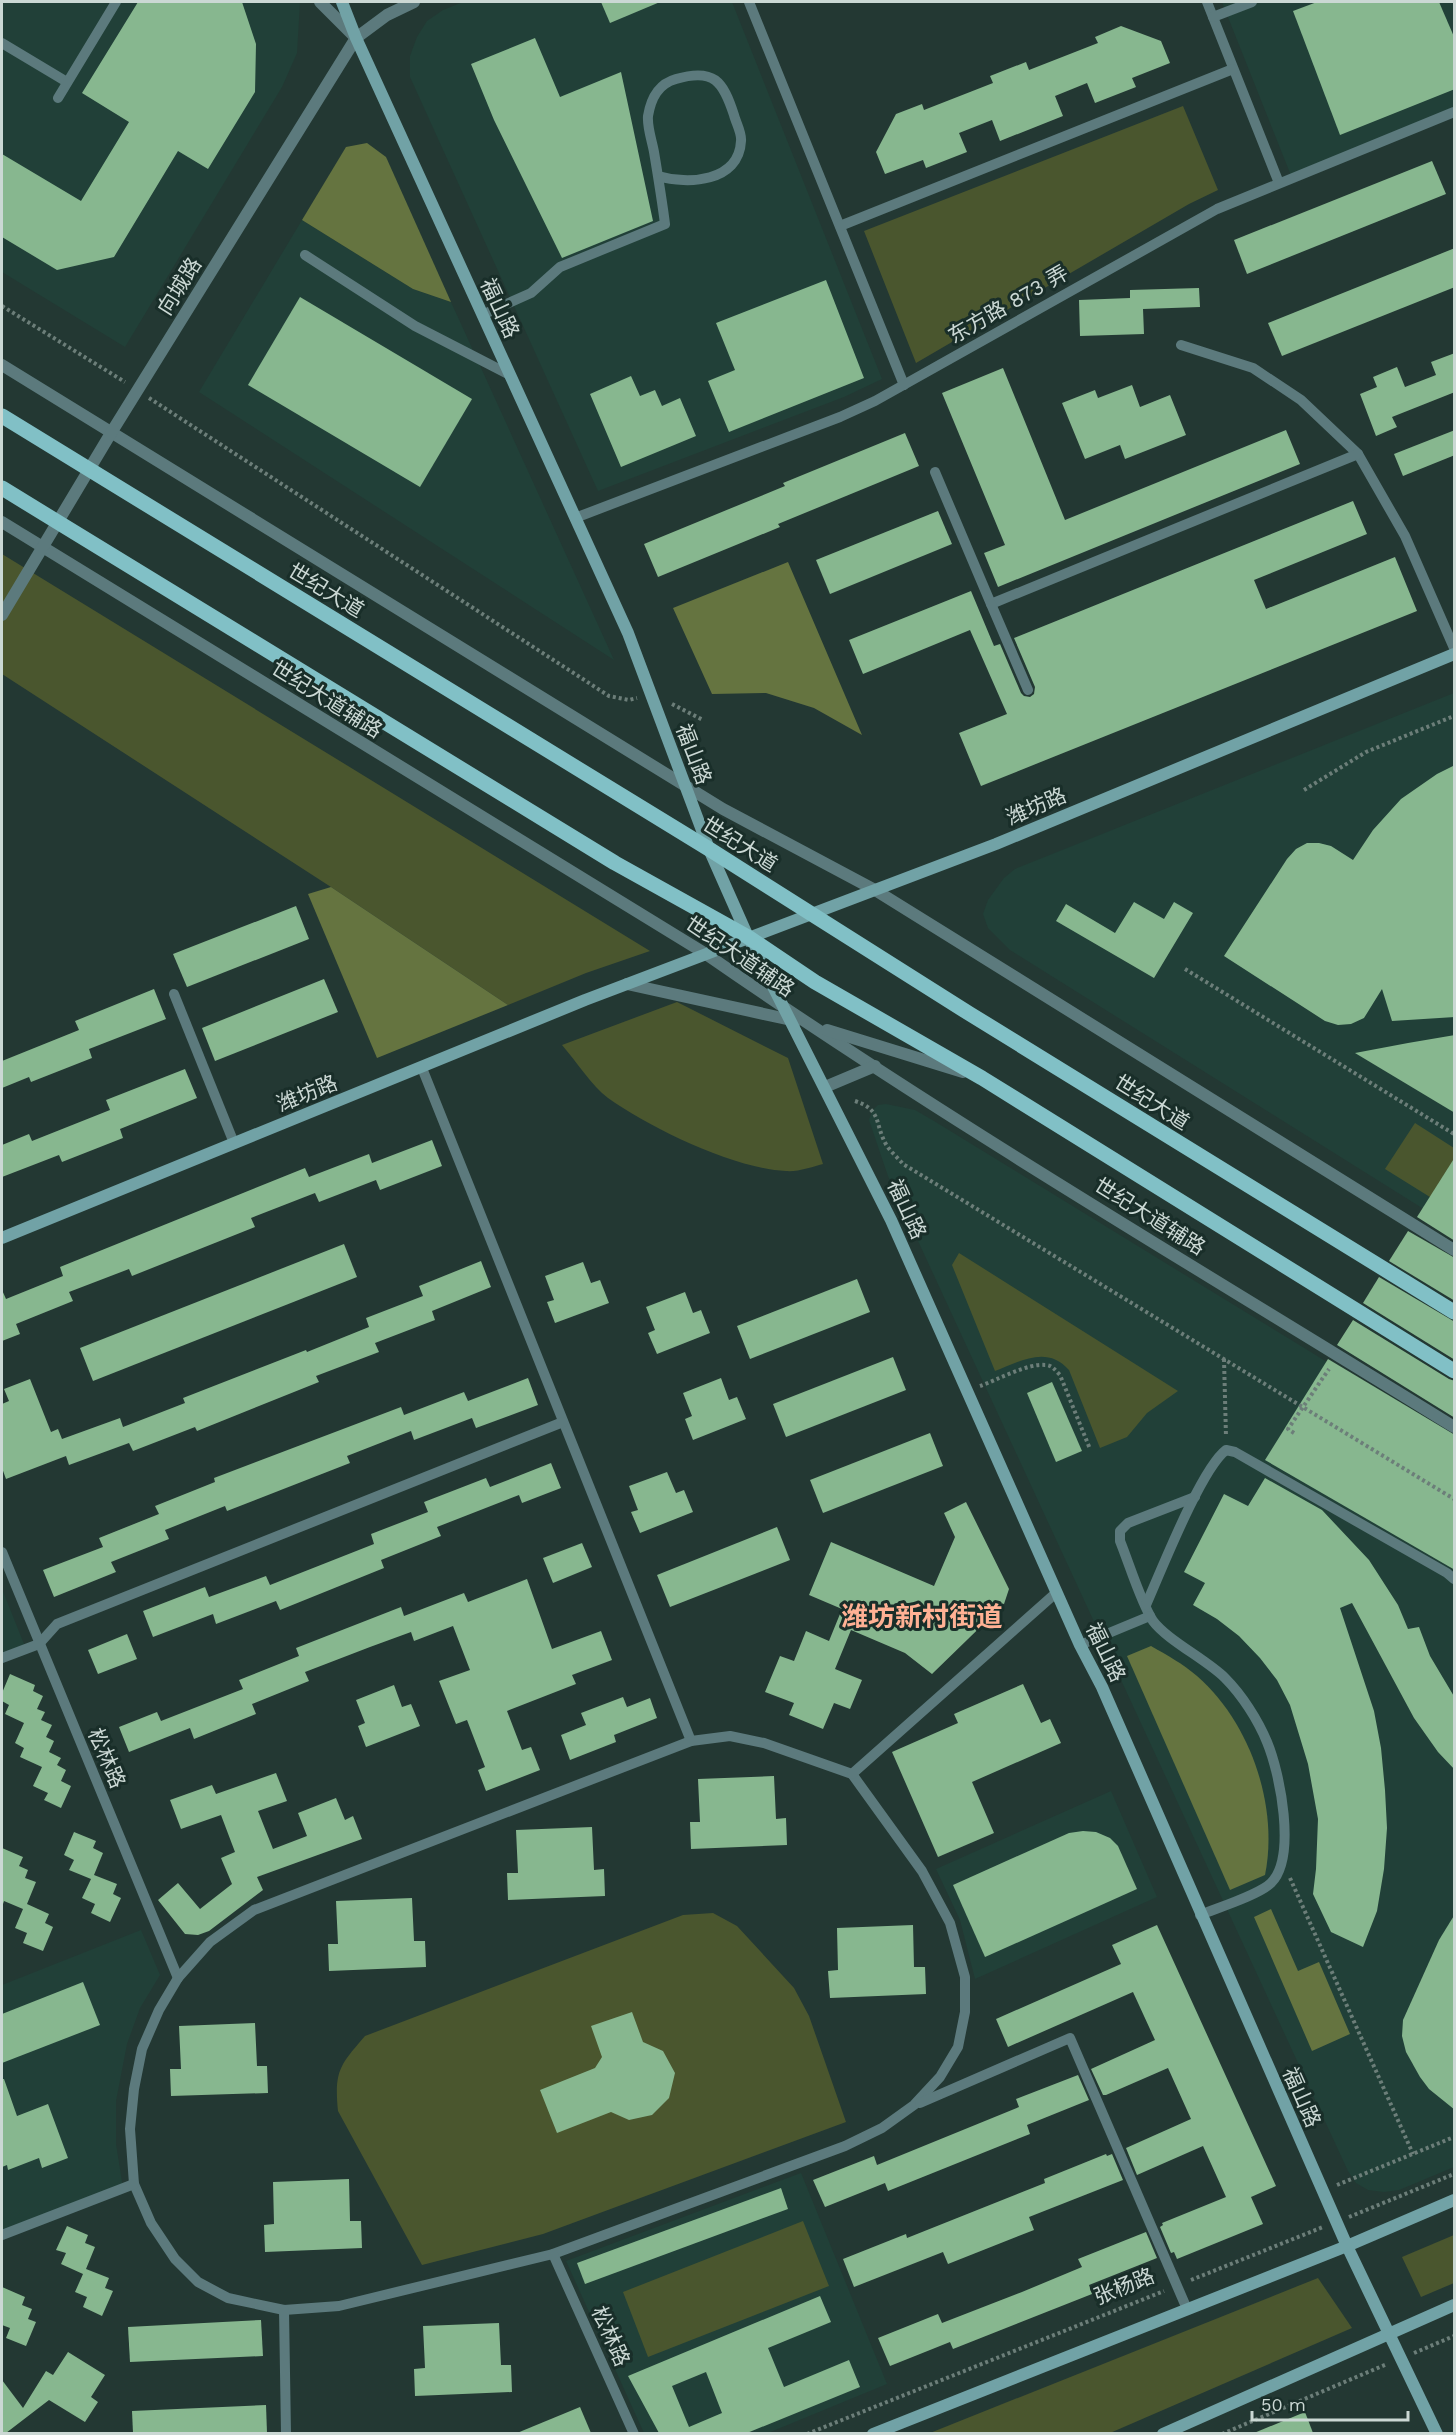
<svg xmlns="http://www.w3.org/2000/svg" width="1456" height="2435" font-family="'Work Sans','Noto Sans SC',sans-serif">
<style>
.built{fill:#214038}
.green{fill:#4a562e}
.forest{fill:#657440}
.building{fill:#87b78f;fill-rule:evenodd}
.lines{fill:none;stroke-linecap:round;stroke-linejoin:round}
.path{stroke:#6c7e79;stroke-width:4;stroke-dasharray:3 3;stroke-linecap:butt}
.lane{stroke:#5c7a7d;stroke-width:10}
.street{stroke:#5c7a7d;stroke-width:12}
.secondary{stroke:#71a2a6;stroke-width:12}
.primary{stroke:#81c0c6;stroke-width:15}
.labels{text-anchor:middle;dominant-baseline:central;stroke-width:6;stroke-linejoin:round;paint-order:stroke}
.street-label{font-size:21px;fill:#cbd8d4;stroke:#192e29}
.district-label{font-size:27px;font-weight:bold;fill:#ffb194;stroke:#192e29}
</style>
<rect width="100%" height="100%" fill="#233833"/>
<g class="built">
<path d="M2,2H300L297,53L282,87L125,347L2,272Z"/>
<path d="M463,2H732L882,379L844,397L598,491L410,77V56L417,37L427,21L443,10Z"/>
<path d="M1222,2H1454V112L1292,178Z"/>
<path d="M302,220L413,289L451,302L614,660L199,392Z"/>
<path d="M1454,693V1228L1010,950L988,928L983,914L988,900L1004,878L1015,869Z"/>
<path d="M886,1104L915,1110L934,1121L1454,1440V2167L1399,2190L1384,2192L1368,2190L1356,2183L1348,2171L888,1176L869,1120L872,1111L878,1105Z"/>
<path d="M2,1589L26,1649L2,1658Z"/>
<path d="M1111,1791L1157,1897L975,1979L960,1920L936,1869Z"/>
<path d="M141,1930L160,1975L140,2008L127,2044L116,2101V2144L123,2188L2,2235V1985Z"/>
<path d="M801,2173L887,2384L768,2433H644L566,2261Z"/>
</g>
<g class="green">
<path d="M1183,106L1218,190L1189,204L916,363L864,231Z"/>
<path d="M2,554L650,951L586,973L508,1005L331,887L2,674Z"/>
<path d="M677,1002L788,1058L823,1164C812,1167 798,1172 786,1171C735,1169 650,1128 608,1098C592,1086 576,1061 562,1045Z"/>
<path d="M1415,1123L1454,1148V1212L1385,1169Z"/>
<path d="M959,1253L1178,1391L1147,1413L1127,1437L1100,1448L1069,1370C1047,1345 1021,1361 995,1371L952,1265Z"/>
<path d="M713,1913L737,1926L794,1988L809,2016L846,2122L543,2234L422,2265L338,2111C334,2071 340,2065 365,2036L683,1915Z"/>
<path d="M803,2221L829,2286L648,2357L623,2292Z"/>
<path d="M1454,2235V2283L1421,2297L1402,2257Z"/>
<path d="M1318,2278L1352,2328L1110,2433H930Z"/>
</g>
<g class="forest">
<path d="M367,143L386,157L451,302L413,289L302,220L346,147Z"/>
<path d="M788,562L862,735L814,708L766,693L712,694L673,608Z"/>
<path d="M331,887L508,1005L377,1058L308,894Z"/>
<path d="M1151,1646C1167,1655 1183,1664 1197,1676C1250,1722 1279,1806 1265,1875L1230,1890L1127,1656Z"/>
<path d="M1271,1909L1298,1971L1319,1962L1350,2034L1312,2051L1254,1917Z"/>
</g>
<g class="building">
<path d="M138,2H242L256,44L255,92L208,169L178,151L114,257L57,270L2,237V154L81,201L129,122L82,93Z"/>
<path d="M601,2H660L610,23Z"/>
<path d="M1317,2H1439L1455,39V89L1340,135L1293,11Z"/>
<path d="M1121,26L1161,41L1170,63L1132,78L1136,87L1095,103L1087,83L1055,96L1063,116L1000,141L992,120L959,133L967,152L926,168L923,160L885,174L876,152L896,114L922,104L924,110L993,83L990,76L1026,62L1029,70L1098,43L1095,37Z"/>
<path d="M535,38L560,97L621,72L653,221L562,258L494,120L471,64Z"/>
<path d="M1432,161L1446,194L1247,274L1234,240Z"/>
<path d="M1455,248V287L1282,356L1268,323Z"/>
<path d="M826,280L864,378L729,432L708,381L735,370L716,323Z"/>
<path d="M1199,288L1200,307L1143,309L1144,334L1080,336L1079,300L1130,298V290Z"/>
<path d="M300,297L472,399L420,487L248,385Z"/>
<path d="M1455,353V392L1392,417L1397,427L1376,436L1360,394L1377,387L1373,377L1397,367L1405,387L1436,375L1431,362Z"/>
<path d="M1003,368L1065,520L1286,430L1300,464L998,587L984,553L1005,545L942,393Z"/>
<path d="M631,376L640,396L655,390L662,406L680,398L696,436L621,467L590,394Z"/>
<path d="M1132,385L1140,407L1170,395L1186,435L1125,459L1120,445L1085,459L1062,403L1095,390L1098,398Z"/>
<path d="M1455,430V455L1403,476L1394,454Z"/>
<path d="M905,433L919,466L778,524L780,527L658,577L644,544L785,486L783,483Z"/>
<path d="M1353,501L1367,534L1254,580L1266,609L1395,557L1417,611L981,786L959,733L1007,714L970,630L863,674L849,640L971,591L994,646L1000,644L1021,693L1024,696L1030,697L1034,694L1035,687L1014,638Z"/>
<path d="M938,511L952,544L830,594L816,560Z"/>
<path d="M1455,765V1017L1392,1021L1382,989L1364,1018L1351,1024L1338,1025L1325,1021L1224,956L1287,859L1296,849L1307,843H1319L1331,846L1353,860L1373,830L1401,799L1437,774Z"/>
<path d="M1134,902L1164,919L1174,902L1193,913L1154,978L1056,921L1066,904L1115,933Z"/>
<path d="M296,906L309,939L187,987L173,954Z"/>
<path d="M324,979L338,1012L215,1061L202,1028Z"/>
<path d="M154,989L166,1019L89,1049L92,1058L31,1082L29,1077L2,1088V1061L79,1030L75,1021Z"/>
<path d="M1455,1035V1113L1355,1053L1408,1043Z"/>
<path d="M185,1069L197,1098L120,1129L123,1138L62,1162L59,1155L2,1177V1145L29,1134L32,1141L110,1110L106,1100Z"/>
<path d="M432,1140L442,1166L380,1190L376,1180L319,1202L315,1193L251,1218L255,1227L132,1276L129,1269L69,1292L73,1301L16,1324L20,1334L2,1341V1290L6,1299L63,1276L60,1267L305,1168L309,1177L369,1154L372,1163Z"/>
<path d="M1455,1157V1241L1417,1217Z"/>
<path d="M1408,1231L1455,1258V1301L1389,1261Z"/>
<path d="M344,1244L357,1277L93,1381L80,1348Z"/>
<path d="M481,1261L491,1287L432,1311L435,1320L375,1343L379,1352L316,1376L319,1382L197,1431L195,1427L133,1451L129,1443L69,1465L66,1456L6,1479L2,1468V1404L9,1401L4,1389L30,1379L51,1432L58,1429L62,1439L120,1418L123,1427L185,1403L183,1398L306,1350L307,1352L369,1327L366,1318L423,1296L419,1286Z"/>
<path d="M583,1262L591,1283L600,1280L609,1303L555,1323L547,1302L554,1300L545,1276Z"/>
<path d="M1379,1277L1455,1322V1360L1363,1303Z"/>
<path d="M857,1279L870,1312L750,1359L737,1326Z"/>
<path d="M685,1292L693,1313L701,1310L710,1333L657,1354L648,1333L655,1330L646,1307Z"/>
<path d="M1353,1320L1449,1379L1455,1381V1418L1337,1345Z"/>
<path d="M893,1357L906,1390L786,1437L773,1404Z"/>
<path d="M1328,1359L1455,1435V1570L1265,1460Z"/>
<path d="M528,1378L538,1405L476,1428L472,1418L414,1440L411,1431L347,1456L350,1463L227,1511L225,1506L165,1530L169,1539L111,1562L116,1572L54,1597L43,1570L103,1547L99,1538L159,1514L155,1506L215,1482L214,1478L401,1407L404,1415L464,1392L468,1401Z"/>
<path d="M721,1378L729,1400L737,1397L746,1419L693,1440L685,1419L692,1416L683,1393Z"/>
<path d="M1052,1382L1082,1451L1056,1462L1027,1393Z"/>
<path d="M930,1433L943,1466L823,1513L810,1480Z"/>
<path d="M551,1463L561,1488L522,1503L519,1495L437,1527L441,1536L381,1560L384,1568L280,1610L276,1601L216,1624L213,1614L153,1637L143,1611L205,1587L209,1597L266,1576L270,1585L374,1544L371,1534L428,1512L424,1502L486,1478L490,1487Z"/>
<path d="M667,1472L676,1493L684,1490L693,1512L640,1533L631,1512L638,1510L629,1486Z"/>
<path d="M1265,1478L1322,1510L1369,1560L1398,1605L1408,1629L1419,1627L1430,1656L1455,1698V1770L1438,1752L1414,1718L1352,1603L1340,1608L1374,1711L1381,1748L1385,1790L1387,1828L1384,1869L1377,1911L1363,1947L1331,1932L1313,1894L1316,1869L1318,1819L1308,1764L1290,1705L1277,1680L1260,1658L1239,1636L1217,1619L1193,1605L1205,1583L1184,1572L1224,1494L1248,1506Z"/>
<path d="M966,1502L1009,1589L1004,1604L932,1674L905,1653L851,1630L835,1669L862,1680L850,1709L834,1703L823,1729L789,1715L794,1703L765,1692L780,1656L794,1661L806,1631L829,1641L842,1609L809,1595L831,1542L934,1586L955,1537L944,1513Z"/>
<path d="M777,1527L790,1560L670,1607L657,1575Z"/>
<path d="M582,1543L592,1567L553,1583L543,1558Z"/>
<path d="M527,1579L552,1649L601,1631L612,1660L572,1675L576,1684L507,1711L522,1750L531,1747L540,1770L486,1791L478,1770L485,1767L467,1720L456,1724L439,1681L470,1670L453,1626L414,1641L411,1632L370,1647L305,1672L309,1681L252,1704L256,1714L194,1739L190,1728L129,1752L119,1727L157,1712L161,1721L243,1689L239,1680L299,1656L296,1648L401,1607L404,1616L464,1593L468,1602Z"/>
<path d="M127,1634L137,1659L98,1674L88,1650Z"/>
<path d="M10,1674L35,1685L33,1691L43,1696L37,1709L45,1712L41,1720L52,1725L46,1737L54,1741L49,1752L61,1758L57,1765L66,1770L61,1781L71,1786L61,1808L44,1800L48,1793L33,1786L42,1767L20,1757L24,1748L15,1743L24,1723L5,1714L9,1705L2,1701V1693Z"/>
<path d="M1023,1684L1041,1723L1050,1719L1061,1743L972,1782L994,1833L938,1857L892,1752L958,1723L954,1714Z"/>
<path d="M394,1685L402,1707L411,1704L420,1726L366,1747L358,1726L365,1723L356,1700Z"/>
<path d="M623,1697L627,1707L650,1698L657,1718L614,1735L616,1742L570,1760L561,1735L586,1725L581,1713Z"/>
<path d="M276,1773L287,1801L258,1811L273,1849L307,1836L298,1813L336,1798L345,1820L353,1816L362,1839L257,1877L263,1890L209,1931L198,1935L185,1934L158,1900L178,1883L200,1909L232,1884L221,1858L235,1852L221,1815L181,1829L170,1800L212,1785L216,1794Z"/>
<path d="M774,1776L776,1819L786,1818L787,1845L691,1849L690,1822H700L698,1779Z"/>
<path d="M592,1827L594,1870L604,1869L605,1896L508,1900L507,1873H518L516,1830Z"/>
<path d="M1083,1831L1096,1832L1110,1838L1118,1846L1137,1889L985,1957L953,1885L1069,1833Z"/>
<path d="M74,1832L96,1841L93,1848L103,1853L94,1875L117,1884L113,1894L121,1898L110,1922L91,1913L95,1904L82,1898L91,1879L69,1870L74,1860L64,1855Z"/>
<path d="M2,1848L23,1857L19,1866L28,1870L25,1878L36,1882L27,1904L49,1914L45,1923L53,1927L43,1951L23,1943L27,1933L15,1928L23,1909L4,1901L2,1907Z"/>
<path d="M412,1898L414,1941H425L426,1967L329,1971L328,1944H338L336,1901Z"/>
<path d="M1455,1914V2110L1429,2089L1420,2077L1406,2052L1402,2036L1403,2020L1439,1940Z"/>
<path d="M913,1925L914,1967H925L926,1994L830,1998L828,1971L838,1970L837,1928Z"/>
<path d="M1157,1925L1276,2186L1251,2197L1263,2224L1177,2259L1174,2252L1171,2253L1160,2227L1163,2225L1162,2223L1226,2197L1203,2146L1137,2175L1126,2148L1191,2119L1168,2068L1106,2095H1103L1091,2069L1155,2040L1133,1992L1008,2047L996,2019L1121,1964L1112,1945Z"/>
<path d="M83,1982L100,2025L2,2063V2014Z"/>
<path d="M632,2012L643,2042L663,2051L675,2073L669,2098L652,2115L629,2120L611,2112L557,2133L540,2090L595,2068L602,2057L591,2026Z"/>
<path d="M255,2023L257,2066H267L268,2093L171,2096L170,2069H181L179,2026Z"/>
<path d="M1078,2075L1089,2100L1027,2125L1030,2134L888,2191L885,2183L825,2207L813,2180L874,2156L877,2165L1019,2107L1016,2099Z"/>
<path d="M2,2079H4L17,2116L48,2104L68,2158L42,2168L39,2158L8,2170L7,2165L2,2167Z"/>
<path d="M1106,2154L1107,2156L1112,2154L1123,2180L1029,2217L1034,2230L948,2264L943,2252L854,2287L843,2259L906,2234L907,2238L1045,2183L1044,2179Z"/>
<path d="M349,2179L350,2221H361L362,2248L265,2252L264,2225L274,2224L273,2182Z"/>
<path d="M781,2188L788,2209L585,2284L577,2263Z"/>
<path d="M67,2226L88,2235L85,2243L95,2247L86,2269L109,2278L105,2288L113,2291L102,2316L83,2307L87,2297L75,2292L83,2274L61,2264L66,2253L56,2250Z"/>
<path d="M1146,2232L1157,2258L1089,2285L1092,2294L953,2349L950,2342L890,2366L878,2338L938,2314L942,2323L1022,2292L1082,2267L1078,2259Z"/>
<path d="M2,2287L25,2297L22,2305L32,2309L28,2319L36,2322L26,2346L6,2338L10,2328L2,2325Z"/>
<path d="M820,2296L831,2322L768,2348L784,2387L849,2360L860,2387L747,2433H659L628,2376ZM706,2372L722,2413L689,2427L672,2386Z"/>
<path d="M261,2320L263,2356L130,2362L128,2327Z"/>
<path d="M499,2323L501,2365H511L512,2392L415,2396L414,2369L425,2368L423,2326Z"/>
<path d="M68,2352L105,2375L91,2397L98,2402L85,2422L49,2400L6,2433H2V2380L23,2408L46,2371L53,2375Z"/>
<path d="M266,2405L267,2433H133L132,2411Z"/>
<path d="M580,2407L591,2433H517Z"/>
<path d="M1305,2412L1313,2433H1254Z"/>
</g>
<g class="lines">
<g class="path">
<path d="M2,306L125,382"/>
<path d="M149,398L609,696L629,700L637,698"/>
<path d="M672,704L703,720"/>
<path d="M1304,790L1366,752L1454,716"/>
<path d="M1185,969L1454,1134"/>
<path d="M855,1101C883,1110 874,1125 887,1146C891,1152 898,1158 903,1164L1454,1499"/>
<path d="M1224,1359L1226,1437"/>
<path d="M980,1386C997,1380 1028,1363 1045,1365C1052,1365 1055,1370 1060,1375L1090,1449"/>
<path d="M1294,1433L1288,1429L1329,1369"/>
<path d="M1290,1878L1413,2154"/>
<path d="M1337,2185L1454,2137"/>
<path d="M1349,2217L1454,2174"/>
<path d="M1191,2280L1323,2227"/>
<path d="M1414,2353L1454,2336"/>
<path d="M807,2434L1164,2291"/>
<path d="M1222,2434L1387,2364"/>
</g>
<g class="lane">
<path d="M749,2L904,385"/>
<path d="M1207,2L1279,183"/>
<path d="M1213,17L1252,2"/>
<path d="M2,43L67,82"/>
<path d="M58,98L116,2"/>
<path d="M840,226L1233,69"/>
<path d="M305,255L415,326L510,375"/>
<path d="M482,315L531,293L560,267L665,224C662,200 658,176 654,152C652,141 647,127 648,116C651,98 658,84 676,79C714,68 723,81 734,115C736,123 742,133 741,141C739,182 688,185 658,176"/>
<path d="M1181,345L1253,368L1301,400L1358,454L1405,536L1454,648"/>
<path d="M935,472L991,604L1358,454"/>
<path d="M575,518L840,417L875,401L1217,209L1454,112"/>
<path d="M991,604L1028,690"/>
<path d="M174,994L234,1143"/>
<path d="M422,1068L691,1741"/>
<path d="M1195,1497L1128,1523L1120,1531V1541C1129,1563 1141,1603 1153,1621C1167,1640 1207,1660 1225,1678C1242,1695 1258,1720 1267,1742C1280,1773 1297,1857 1271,1883C1259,1895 1217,1908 1200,1915"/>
<path d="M2,1552L178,1978"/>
<path d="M1146,1605C1161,1571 1201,1469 1226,1450L1235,1452L1447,1573L1454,1579"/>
<path d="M1080,1645L1150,1616"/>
<path d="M2,1658L39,1644L57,1624L563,1422"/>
<path d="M730,1736L764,1743L852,1774L922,1871L950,1923L965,1977V2012L958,2047L940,2077L914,2105L882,2128L845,2146L553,2254L339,2306L284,2310L228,2298L198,2282L175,2259L151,2223L134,2184L130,2129L134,2089L142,2049L159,2010L178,1978L210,1942L254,1910L691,1741Z"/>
<path d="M852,1774L1057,1592"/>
<path d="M920,2103L1070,2038L1187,2309"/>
<path d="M2,2235L134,2184"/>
<path d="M553,2254L634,2434"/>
<path d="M284,2310L286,2434"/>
</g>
<g class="street">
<path d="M320,2L355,37"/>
<path d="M2,365L723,809L875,890L1454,1250"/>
<path d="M2,522L706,954C948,1122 1204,1272 1454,1427"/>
<path d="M2,615L111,433L356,38L387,15L414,2"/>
<path d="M627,984L796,1021"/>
<path d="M827,1030L963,1072"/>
<path d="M825,1087L875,1066"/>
</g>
<g class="secondary">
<path d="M342,2L356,38L628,633L709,849L748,937L891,1220L1080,1645L1102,1687L1347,2246L1437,2434"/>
<path d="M2,1238L585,1000L996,844L1454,654"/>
<path d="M873,2434L1347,2246L1454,2200"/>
<path d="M1163,2434L1454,2305"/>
</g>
<g class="primary">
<path d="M2,416L709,849L970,1014L1454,1312"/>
<path d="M2,488L615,863L748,937L815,982L982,1078L1454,1371"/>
</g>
</g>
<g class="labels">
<g class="street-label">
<text transform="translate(179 286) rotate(-58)">向城路</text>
<text transform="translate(1008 304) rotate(-30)">东方路 873 弄</text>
<text transform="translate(500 308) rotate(65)">福山路</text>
<text transform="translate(326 590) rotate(31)">世纪大道</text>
<text transform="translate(327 699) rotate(32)">世纪大道辅路</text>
<text transform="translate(694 754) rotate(69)">福山路</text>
<text transform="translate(1036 806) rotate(-23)">潍坊路</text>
<text transform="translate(740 844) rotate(32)">世纪大道</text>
<text transform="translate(740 956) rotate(34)">世纪大道辅路</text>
<text transform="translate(307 1093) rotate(-22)">潍坊路</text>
<text transform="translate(1152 1102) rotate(32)">世纪大道</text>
<text transform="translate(907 1209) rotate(65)">福山路</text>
<text transform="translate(1150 1216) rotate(32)">世纪大道辅路</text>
<text transform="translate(1106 1652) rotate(64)">福山路</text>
<text transform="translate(107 1758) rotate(67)">松林路</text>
<text transform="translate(1302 2097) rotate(66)">福山路</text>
<text transform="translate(1124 2286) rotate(-22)">张杨路</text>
<text transform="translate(611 2336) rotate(66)">松林路</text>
</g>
<g class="district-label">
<text x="922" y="1617">潍坊新村街道</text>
</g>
</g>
<rect width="1456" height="2435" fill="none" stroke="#cbd8d4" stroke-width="6"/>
<path d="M1252 2411v9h156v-9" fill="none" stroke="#cbd8d4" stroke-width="3"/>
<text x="1261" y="2411" font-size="18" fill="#cbd8d4" stroke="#192e29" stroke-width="4.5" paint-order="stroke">50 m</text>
</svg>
